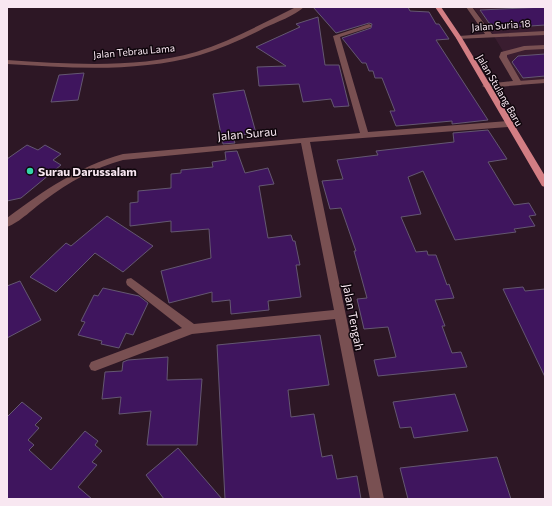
<svg xmlns="http://www.w3.org/2000/svg" width="552" height="506" font-family="Commissioner,sans-serif">
<style>
.built{fill:#3a1d30}
.building{fill:#3f155e;stroke:#645771}
.lines{fill:none;stroke-linecap:round;stroke-linejoin:round}
.lane{fill:#795052;fill-rule:evenodd}
.street{fill:#795052;fill-rule:evenodd}
.primary{fill:#d37e84;fill-rule:evenodd}
.poi-dot{fill:#34d4a8;stroke:#0f060c;stroke-width:1.5}
.labels{text-anchor:middle;dominant-baseline:central;stroke-width:3;stroke-linejoin:round;paint-order:stroke}
.far-street-label{font-size:10px;fill:#f8e7f1;stroke:#0f060c}
.street-label{font-size:12px;fill:#f8e7f1;stroke:#0f060c}
.poi-label{font-size:12px;font-weight:bold;fill:#f8e7f1;stroke:#0f060c;text-anchor:start}
</style>
<rect width="100%" height="100%" fill="#2d1725"/>
<path class="built" d="M473,7H545V79L521,81L492,33Z"/>
<g class="building">
<path d="M313,7H408L410,11L429,12L436,24H439L449,39L436,40L488,120L452,124V121L396,126L390,111H395L382,78H375L373,71H369L366,63H362L342,38L371,28L372,24L369,23L336,33Z"/>
<path d="M545,7V25L501,28L489,23L480,10Z"/>
<path d="M318,17L325,65H339L349,106L334,107L331,99L303,102L299,84L259,86L257,67L286,66L256,47L300,27L296,24Z"/>
<path d="M545,54V76L523,78L512,62L518,56Z"/>
<path d="M84,73L78,100L51,102L59,75Z"/>
<path d="M244,90L256,133L232,136L235,143L223,144L213,94Z"/>
<path d="M488,130L507,159L488,162L514,205L529,203L536,215L529,216L535,226L514,229L516,232L455,240L423,171L408,177L421,214L401,217L416,252L427,251L428,255H436L447,285L449,284L454,298L435,300L445,326H442L452,353L461,352L467,367L378,376L374,360L396,357L388,327L364,329L357,299L367,298L354,251H356L341,208L330,209L322,181L343,179L337,160L378,155L376,151L454,142L453,133Z"/>
<path d="M27,145L38,150L45,145L61,154L53,160L61,165L21,198L7,201V159Z"/>
<path d="M237,151L245,173L268,168L274,184L259,186L268,238L291,235L293,241H295L300,265H296L301,297L268,301L269,310L231,314L230,300L212,302V292L169,303L161,271L211,258L209,229L171,232V221L130,226V203L138,202V191L171,188V174L181,173V170L213,167L212,162L226,160L225,152Z"/>
<path d="M107,216L153,246L123,272L95,253L56,292L30,277L66,243L71,246Z"/>
<path d="M20,281L41,320L7,338V286Z"/>
<path d="M523,287L525,291L545,289V377L503,289Z"/>
<path d="M103,288L139,296L148,303L133,335L126,333L119,348L101,344L102,341L78,335L85,322L81,321L94,295L98,296Z"/>
<path d="M320,335L329,385L288,390L291,417L314,414L322,457L332,455L337,479L357,476L361,499H225L217,345Z"/>
<path d="M168,357L167,380L202,379L197,445H147L151,411L119,414L121,397L102,399L105,372L122,371L123,362L128,360Z"/>
<path d="M455,394L468,431L414,438L411,427L400,428L393,402Z"/>
<path d="M22,402L42,418L35,425L39,428L28,440L34,445L29,450L51,470L85,431L98,441L95,445L102,451L92,462L97,465L78,487L92,499H7V417Z"/>
<path d="M178,448L222,499H164L146,475Z"/>
<path d="M497,457L511,499H408L400,468Z"/>
</g>
<g class="lines">
<path class="lane" d="M545,79V83L518,85L514,83L518,81Z"/>
<g class="street">
<path d="M296,7H304C294,16 277,22 264,28C244,39 222,48 200,55C137,73 71,68 7,64V60C69,64 135,69 196,52C231,41 263,23 296,7Z"/>
<path d="M466,7H472L492,34L545,31V35L457,39L456,38L459,36L485,34Z"/>
<path d="M369,24L371,25V27L340,37L368,132L508,121L512,124L508,127L310,142L384,499H370L335,319L192,334L95,371L91,370L89,366L91,362L182,328L127,285L126,282L127,279L131,278L194,324L334,310L301,143L123,160C94,168 69,182 45,200C35,207 19,223 7,227V218C45,190 77,167 123,154L360,133L333,36Z"/>
<path d="M545,45V49L525,50L507,55V57L522,83L521,85L486,88L482,86L486,84L513,81L499,57L501,52L524,46Z"/>
</g>
<path class="primary" d="M435,7H441L462,38L545,176V187L542,186L456,38Z"/>
</g>
<circle class="poi-dot" cx="30" cy="171" r="4"/>
<g class="labels">
<g class="far-street-label">
<text transform="translate(501 25) rotate(-4)">Jalan Suria 18</text>
<text transform="translate(134 51) rotate(-5)">Jalan Tebrau Lama</text>
<text transform="translate(500 90) rotate(60)">Jalan Stulang Baru</text>
</g>
<g class="street-label">
<text transform="translate(247 133) rotate(-5)">Jalan Surau</text>
<text transform="translate(354 317) rotate(79)">Jalan Tengah</text>
</g>
<g class="poi-label">
<text x="38" y="171">Surau Darussalam</text>
</g>
</g>
<rect width="552" height="506" fill="none" stroke="#f8e7f1" stroke-width="16"/>
</svg>
